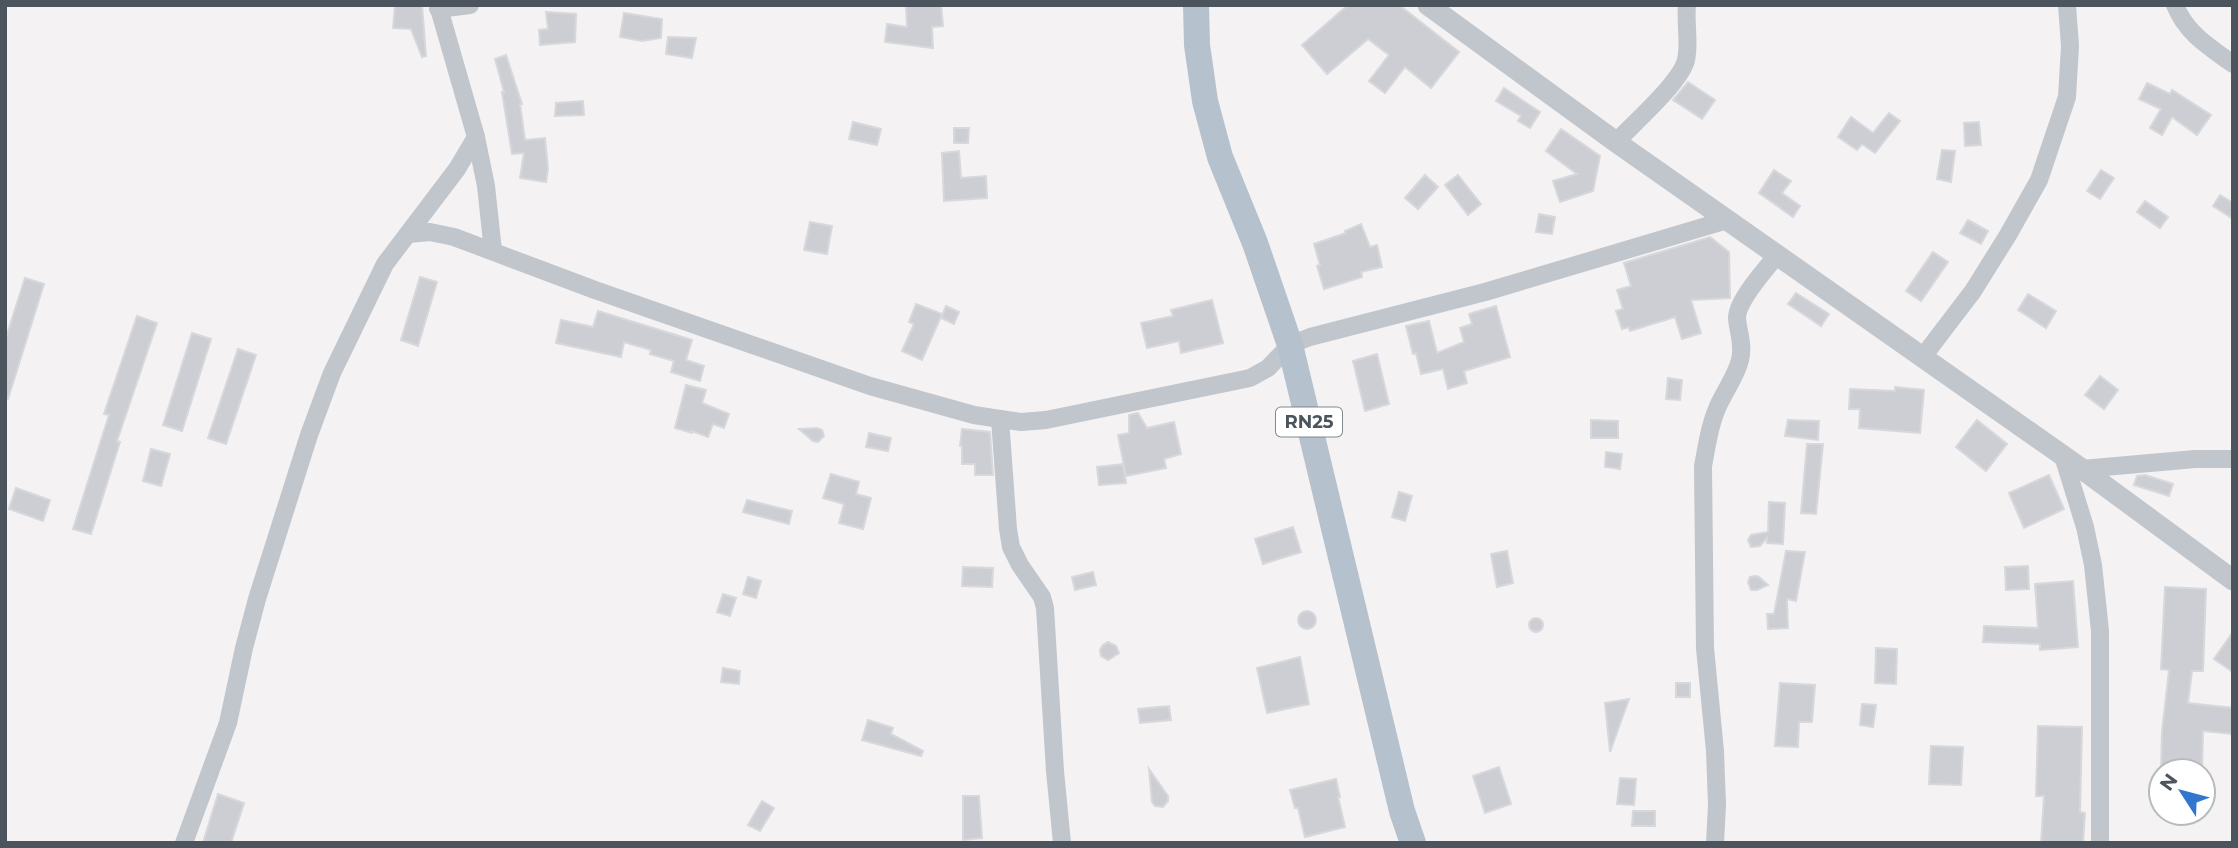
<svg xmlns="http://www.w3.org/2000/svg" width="2238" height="848" font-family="Montserrat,sans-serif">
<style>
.building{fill:#cdced3;stroke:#d7d8dc;stroke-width:2}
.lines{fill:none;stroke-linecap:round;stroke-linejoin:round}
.minor{stroke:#c0c6cc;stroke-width:18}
.tertiary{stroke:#c0c6cc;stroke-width:21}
.primary{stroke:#b5c1cc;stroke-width:26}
.labels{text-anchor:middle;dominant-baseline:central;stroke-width:5;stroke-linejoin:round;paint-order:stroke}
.shield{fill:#fff;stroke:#82888e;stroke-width:2}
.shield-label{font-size:18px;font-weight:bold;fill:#4c555d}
</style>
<rect width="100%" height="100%" fill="#f4f2f2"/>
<g class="building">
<path d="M395,5H422L426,56L422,57L411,29L393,28Z"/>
<path d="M906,5H941L943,26L932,27L933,48L885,42L887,24L907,27Z"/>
<path d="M1348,5H1399L1459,52L1431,88L1405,67L1385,93L1369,81L1389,55L1368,39L1327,74L1302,45Z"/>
<path d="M546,12L576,14L575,42L540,45L539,30L548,29Z"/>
<path d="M624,13L662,19L661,38L642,41L620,37Z"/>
<path d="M668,37L696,38L692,58L666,54Z"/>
<path d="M506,55L522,104H520L525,140L545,138L548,169L546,182L520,178L524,153L512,154L502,92H504L495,59Z"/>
<path d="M1688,82L1715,100L1702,119L1673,100Z"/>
<path d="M2147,83L2170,94L2172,90L2211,115L2197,135L2172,117L2162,135L2150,128L2161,109L2139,99Z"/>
<path d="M1504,88L1540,112L1530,128L1518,121L1521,116L1496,101Z"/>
<path d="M583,101L584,115L555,116L556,103Z"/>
<path d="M1889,113L1900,121L1875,153L1862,144L1857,150L1838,137L1851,117L1873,133Z"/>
<path d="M853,122L881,129L877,145L849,139Z"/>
<path d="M1979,122L1981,145L1965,146L1964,123Z"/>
<path d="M954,128H969L968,143H954Z"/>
<path d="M1561,129L1600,156L1593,191L1560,202L1553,181L1577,174L1546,151Z"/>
<path d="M1942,150L1955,151L1951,182L1937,179Z"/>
<path d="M959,151L961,178L986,176L987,198L944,201L942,153Z"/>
<path d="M1774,170L1791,181L1782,193L1800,206L1793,217L1759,193Z"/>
<path d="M2101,170L2114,178L2100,199L2087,191Z"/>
<path d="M1425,175L1438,187L1418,209L1405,198Z"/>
<path d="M1458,175L1481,204L1468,215L1445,185Z"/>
<path d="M2220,195L2233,203V219L2213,206Z"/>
<path d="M2145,201L2168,217L2160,228L2137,212Z"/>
<path d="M1539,214L1555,217L1552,234L1536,232Z"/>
<path d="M1968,220L1988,231L1981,244L1960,233Z"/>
<path d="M810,222L832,226L827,254L804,250Z"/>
<path d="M1361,224L1370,247L1377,245L1382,267L1361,272L1362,277L1324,289L1317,266L1320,265L1314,244L1346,233L1345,231Z"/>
<path d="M1710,237L1729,252L1730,298L1691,300L1701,333L1682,339L1675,317L1630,331L1629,327L1622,329L1616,311L1623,309L1617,290L1631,286L1624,263Z"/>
<path d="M1933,252L1948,262L1921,301L1906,291Z"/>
<path d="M420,277L437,282L418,346L401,340Z"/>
<path d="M25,278L44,284L8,399L5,398V341Z"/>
<path d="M1796,293L1829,314L1821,326L1788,304Z"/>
<path d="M2028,294L2056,311L2046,328L2018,310Z"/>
<path d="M1212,300L1223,343L1181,353L1179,341L1147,348L1141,323L1173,316L1171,310Z"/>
<path d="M916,304L942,314L922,360L902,351L914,324L909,322Z"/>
<path d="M946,306L959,312L954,324L941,318Z"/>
<path d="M1496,306L1510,357L1464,371L1467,383L1448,389L1443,369L1421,374L1416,353L1413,354L1406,326L1429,321L1437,353L1464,342L1460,328L1472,324L1469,314Z"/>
<path d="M598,311L692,340L686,360L704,366L700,381L671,372L674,361L650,354L651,350L624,342L621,357L556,343L561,320L593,327Z"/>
<path d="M137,316L157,323L117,441L120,442L91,534L73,529L109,415L104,414Z"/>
<path d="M192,333L211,339L182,431L163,425Z"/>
<path d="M238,349L256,355L226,444L208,438Z"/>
<path d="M1377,354L1389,404L1365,411L1353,361Z"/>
<path d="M2100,376L2118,390L2104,409L2085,395Z"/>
<path d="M1668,378L1682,380L1680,400L1666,399Z"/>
<path d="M686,385L706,390L702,403L729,414L724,428L713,424L708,437L692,431V433L675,428Z"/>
<path d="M1895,387L1924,390L1920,433L1859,428L1860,409H1849L1850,389L1895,391Z"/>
<path d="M1138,413L1147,428L1174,422L1181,454L1164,459L1166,468L1126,476L1118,435L1129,433V415Z"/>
<path d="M1591,420L1618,421V438H1591Z"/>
<path d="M1788,420L1819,421L1818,440L1785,436Z"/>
<path d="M1977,420L2007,444L1986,471L1956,447Z"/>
<path d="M817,428L822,430L824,436L818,442L813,441L799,429Z"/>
<path d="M962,429L990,432L993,475H975V464H962V446H960Z"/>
<path d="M869,433L891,438L888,451L866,447Z"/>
<path d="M1807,444H1823L1816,514L1801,513Z"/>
<path d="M151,449L170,454L161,486L143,481Z"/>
<path d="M1606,452L1622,454L1620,469L1605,467Z"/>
<path d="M1123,464L1126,483L1099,485L1097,467Z"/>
<path d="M831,474L859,482L856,494L871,498L863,529L839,523L844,504L823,498Z"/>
<path d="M2049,475L2064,509L2024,528L2009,493Z"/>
<path d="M2145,475L2173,484L2169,496L2134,485L2137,476Z"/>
<path d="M16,488L50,500L43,521L9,509Z"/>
<path d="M1399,492L1412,496L1405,521L1392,517Z"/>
<path d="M747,500L792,511L789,524L743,512Z"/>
<path d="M1769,502L1785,503L1783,544L1767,543V538L1760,546L1751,547L1748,540L1751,535L1768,532Z"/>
<path d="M1293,527L1301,552L1263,564L1255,539Z"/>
<path d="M1507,551L1513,583L1497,587L1491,554Z"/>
<path d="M1786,551L1805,552L1796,601L1787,599L1788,628L1768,629L1767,614H1774Z"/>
<path d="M2028,566L2029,589L2006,590L2005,567Z"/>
<path d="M963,567L993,568L992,587L962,586Z"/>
<path d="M1093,572L1096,585L1075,590L1072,577Z"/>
<path d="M1756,576L1759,577L1768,585L1757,590H1751L1748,582L1750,577Z"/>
<path d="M748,577L761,581L756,598L743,594Z"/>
<path d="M2073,581L2078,647L2040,650V644L1983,642L1984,626L2038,628L2035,584Z"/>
<path d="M2165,587L2206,589L2203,671H2192L2188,703L2233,708V734L2203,731L2202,771H2161L2162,732L2169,670L2161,669Z"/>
<path d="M723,594L736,598L730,616L717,612Z"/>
<circle cx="1307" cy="620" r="9"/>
<circle cx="1536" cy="625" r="7"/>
<path d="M2233,632V672L2214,659Z"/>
<path d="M1108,642L1116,646L1119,653L1108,660L1101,656L1100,650L1103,645Z"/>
<path d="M1876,648L1897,649L1896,684L1875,683Z"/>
<path d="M1300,657L1309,704L1267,713L1257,668Z"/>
<path d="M723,668L740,671L739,684L721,682Z"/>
<rect x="1676" y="683" width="14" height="14"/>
<path d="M1780,683L1815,685L1812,722H1799L1798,747L1775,746Z"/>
<path d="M1629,699L1610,752L1605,703Z"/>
<path d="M1862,704L1876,705L1873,727L1860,725Z"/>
<path d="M1169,706L1171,720L1140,723L1138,709Z"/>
<path d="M868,720L893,728L891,734L923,751L921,756L862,740Z"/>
<path d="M2038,726L2082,727L2080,812L2085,813L2083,843H2041L2044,796H2036Z"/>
<path d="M1931,746L1963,747L1961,785L1929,784Z"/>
<path d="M1499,767L1511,804L1485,813L1473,776Z"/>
<path d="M1149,769L1168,796V801L1163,807L1155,806L1152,802Z"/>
<path d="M1620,778L1636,779L1634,805L1617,804Z"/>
<path d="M1336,779L1340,797H1338L1345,827L1305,837L1298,808H1295L1290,790Z"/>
<path d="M218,794L244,803L231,843H203Z"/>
<path d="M963,796H979L982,838L963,840Z"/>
<path d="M762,801L774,808L760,831L748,825Z"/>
<path d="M1633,811H1655V826H1632Z"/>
</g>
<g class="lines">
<g class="minor">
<path d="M438,5L476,137L486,186L493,251"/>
<path d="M2175,5C2186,33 2209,47 2233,64"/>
<path d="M438,9L470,5"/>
<path d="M1616,142C1633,124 1681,82 1686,60C1690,42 1685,23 1687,5"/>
<path d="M408,234L430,232L454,237L595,290L870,386L974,415L1021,422L1046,420L1250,378L1268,368L1290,345L1310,337L1485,292L1727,220"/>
<path d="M1922,358L1973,291L2008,235L2039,180L2067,97L2070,46L2067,5"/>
<path d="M1000,419L1008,529L1011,547L1020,565L1042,597L1045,608L1055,771L1062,843"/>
<path d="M2063,456L2085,527L2093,565L2100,631V843"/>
<path d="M2082,469L2195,459H2233"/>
<path d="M184,843L228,723L244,648L257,599L309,435L332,373L385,264L457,169L476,137"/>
<path d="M1715,843L1717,805L1715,751L1705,648L1703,466C1707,445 1710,423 1719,404C1726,389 1736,376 1740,360C1744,345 1738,332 1737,318C1737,300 1766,269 1777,255"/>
</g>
<path class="tertiary" d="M1428,5L1616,142L2082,469L2233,580"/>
<path class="primary" d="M1196,5L1197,45L1205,101L1220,157L1255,243L1290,345L1402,811L1413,843"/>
</g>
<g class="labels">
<rect class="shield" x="1276" y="407.5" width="66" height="29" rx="5"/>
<g class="shield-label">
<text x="1309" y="422">RN25</text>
</g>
</g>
<rect width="2238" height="848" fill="none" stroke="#4c555d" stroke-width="14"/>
<g transform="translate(2182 792) rotate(306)"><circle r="33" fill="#ffffff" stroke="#b7bbbe" stroke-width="2"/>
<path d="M0-5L12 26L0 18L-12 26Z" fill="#3277ce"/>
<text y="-10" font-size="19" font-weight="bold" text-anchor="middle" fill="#4c555d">N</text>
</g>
</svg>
